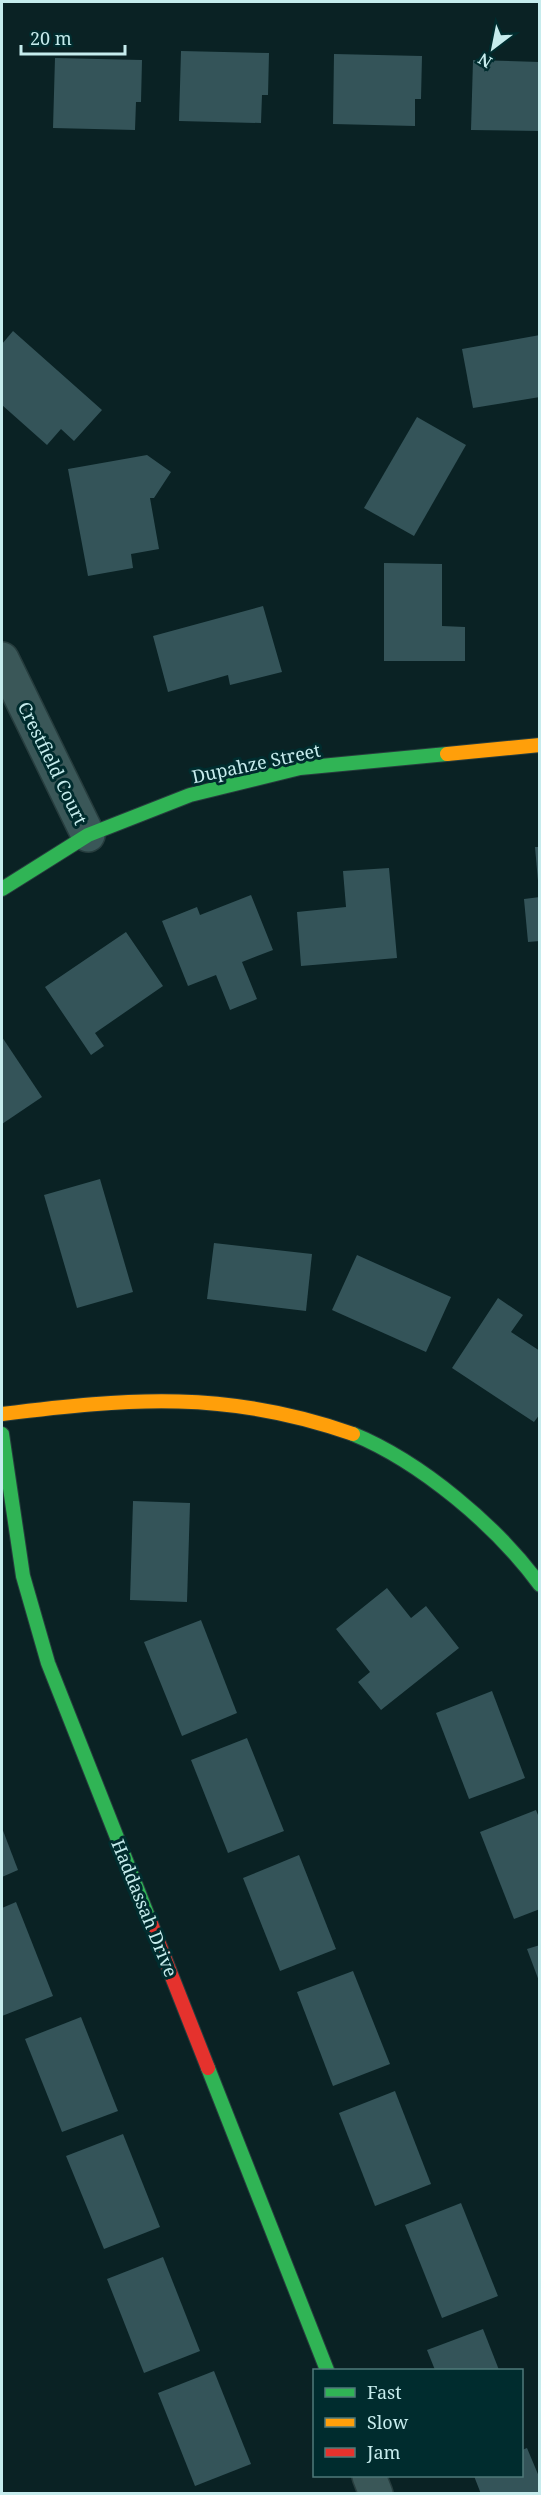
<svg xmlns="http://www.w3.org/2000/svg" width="541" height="2495" font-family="'Noto Serif',serif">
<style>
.building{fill:#345459}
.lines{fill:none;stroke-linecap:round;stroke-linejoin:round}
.street-casing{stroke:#273d3e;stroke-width:36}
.fast-casing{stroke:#273d3e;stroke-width:16}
.slow-casing{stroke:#273d3e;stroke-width:16}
.jam-casing{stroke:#273d3e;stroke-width:16}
.street{stroke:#3a5758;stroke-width:33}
.fast{stroke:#30b455;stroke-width:14}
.slow{stroke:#ff9f0a;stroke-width:14}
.jam{stroke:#e5322d;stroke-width:14}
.labels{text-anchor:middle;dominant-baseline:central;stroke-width:6;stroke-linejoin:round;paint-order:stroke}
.street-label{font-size:18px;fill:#c6eced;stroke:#002c2e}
</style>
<rect width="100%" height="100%" fill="#0a2224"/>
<g class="building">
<path d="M181,51L269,53L268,95H262L261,123L179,121Z"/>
<path d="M334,54L422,56L421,99H415V126L333,124Z"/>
<path d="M55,58L142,60L141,102H136L135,130L53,128Z"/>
<path d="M473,60L540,62V131L471,130Z"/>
<path d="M13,331L102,410L74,441L61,429L47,445L2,405V344Z"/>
<path d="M540,335V397L473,408L462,349Z"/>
<path d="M417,417L466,445L414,536L364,508Z"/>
<path d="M147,455L171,472L154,498H150L159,549L131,554L133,568L88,576L68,469Z"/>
<path d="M384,563L442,564V626L465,627V661H384Z"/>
<path d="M263,606L282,672L230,685L228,675L168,692L153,636Z"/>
<path d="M535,847H540V881H538Z"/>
<path d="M389,868L397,958L301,966L297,912L346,907L343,871Z"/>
<path d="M251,895L273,950L242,962L257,999L230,1010L216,975L188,986L162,921L197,907L200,915Z"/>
<path d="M540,897V941L528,942L524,899Z"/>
<path d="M126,932L163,986L95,1033L104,1046L91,1055L45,987Z"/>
<path d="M2,1037L42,1097L2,1124Z"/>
<path d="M100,1179L133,1292L77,1308L44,1195Z"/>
<path d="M214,1243L312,1254L306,1311L207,1299Z"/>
<path d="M357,1255L451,1297L426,1352L332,1310Z"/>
<path d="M498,1298L523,1315L511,1332L540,1351V1414L534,1422L452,1368Z"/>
<path d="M133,1501L190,1503L187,1602L130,1600Z"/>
<path d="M387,1588L411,1618L426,1606L459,1648L381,1710L358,1682L370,1672L336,1629Z"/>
<path d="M201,1620L237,1713L182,1736L144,1642Z"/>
<path d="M492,1691L525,1778L469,1799L436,1713Z"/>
<path d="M247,1738L284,1831L228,1853L191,1760Z"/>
<path d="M536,1810L540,1820V1909L514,1919L480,1832Z"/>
<path d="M2,1828L18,1870L2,1877Z"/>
<path d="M299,1855L336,1949L280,1971L243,1878Z"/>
<path d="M16,1902L53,1996L2,2016V1908Z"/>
<path d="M540,1945V1981H539L527,1949Z"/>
<path d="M353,1971L390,2064L333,2086L297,1992Z"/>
<path d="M81,2017L118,2111L62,2132L25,2039Z"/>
<path d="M395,2091L431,2184L375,2206L339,2113Z"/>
<path d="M123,2134L160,2227L104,2249L66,2156Z"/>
<path d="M461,2203L498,2296L442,2318L405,2225Z"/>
<path d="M163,2257L200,2351L144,2373L107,2279Z"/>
<path d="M483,2329L499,2370H435L427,2350Z"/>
<path d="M214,2371L251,2464L195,2486L158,2393Z"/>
<path d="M527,2448L540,2479V2494H481L474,2476H522V2450Z"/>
</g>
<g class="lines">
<g class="street-casing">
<g id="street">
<path d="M2,659L88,835"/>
<path d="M369,2476L376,2494"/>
</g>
</g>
<g class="fast-casing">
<g id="fast">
<path d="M2,889L88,835L190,795L300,768L447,754"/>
<path d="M2,1434L23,1576L48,1663L150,1921"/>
<path d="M353,1434C421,1462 497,1526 540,1585"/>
<path d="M208,2068L327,2370"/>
</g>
</g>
<g class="slow-casing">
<g id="slow">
<path d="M447,754L540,745"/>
<path d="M2,1414C129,1398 229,1390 353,1434"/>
</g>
</g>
<g class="jam-casing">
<path id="jam" d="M150,1921L208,2068"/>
</g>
<use href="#street" class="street"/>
<use href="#fast" class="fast"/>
<use href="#slow" class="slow"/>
<use href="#jam" class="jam"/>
</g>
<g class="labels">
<g class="street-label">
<text transform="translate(53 763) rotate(64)">Crestfield Court</text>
<text transform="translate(256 763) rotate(-12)">Dupahze Street</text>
<text transform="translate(145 1908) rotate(68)">Haddassah Drive</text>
</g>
</g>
<rect width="541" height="2495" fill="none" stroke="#c6eced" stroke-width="6"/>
<rect x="313" y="2369" width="210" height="108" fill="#002c2e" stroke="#4f797a" stroke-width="1.5"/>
<rect x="325" y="2388" width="30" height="9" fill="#30b455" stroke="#4f797a" stroke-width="1.5"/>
<text x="367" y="2399" font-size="18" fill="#c6eced">Fast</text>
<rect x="325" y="2418" width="30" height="9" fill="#ff9f0a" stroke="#4f797a" stroke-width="1.5"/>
<text x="367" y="2429" font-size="18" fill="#c6eced">Slow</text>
<rect x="325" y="2448" width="30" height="9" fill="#e5322d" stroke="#4f797a" stroke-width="1.5"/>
<text x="367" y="2459" font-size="18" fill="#c6eced">Jam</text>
<g transform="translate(493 48) rotate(212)" stroke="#002c2e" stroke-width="4.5" paint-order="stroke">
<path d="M0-4.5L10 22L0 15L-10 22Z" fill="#c6eced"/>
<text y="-9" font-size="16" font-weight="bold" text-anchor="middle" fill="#c6eced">N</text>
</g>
<path d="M21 45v9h104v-9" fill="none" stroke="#c6eced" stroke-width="3"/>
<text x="30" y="45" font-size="18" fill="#c6eced" stroke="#002c2e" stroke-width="4.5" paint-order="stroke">20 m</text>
</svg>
